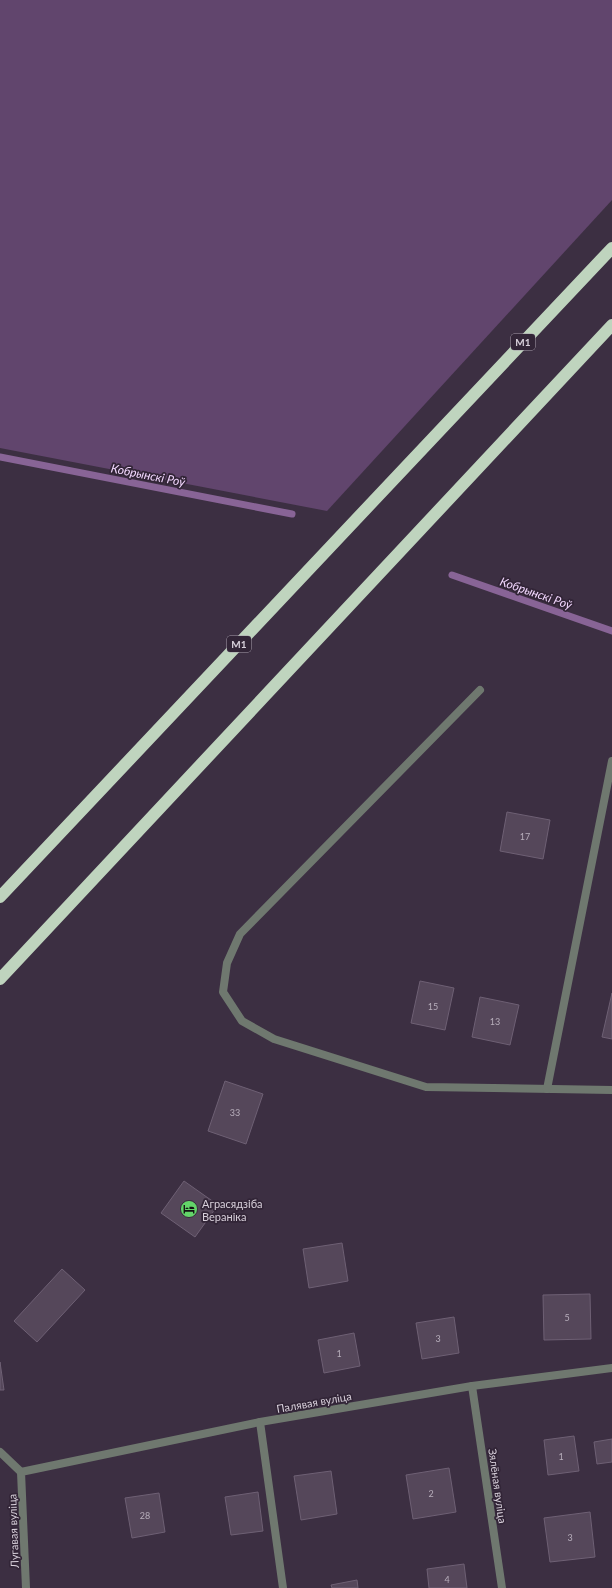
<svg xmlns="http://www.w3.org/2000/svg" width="612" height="1588" font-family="Lato,sans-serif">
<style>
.green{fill:#61456d}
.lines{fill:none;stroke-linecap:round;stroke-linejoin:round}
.stream{stroke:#886496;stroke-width:7}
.building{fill:#55475a;stroke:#6e6074}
.lane{stroke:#6f786f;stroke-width:8}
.street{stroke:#6f786f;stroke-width:8}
.highway{stroke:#bfd4be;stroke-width:12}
.labels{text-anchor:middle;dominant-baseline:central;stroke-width:3.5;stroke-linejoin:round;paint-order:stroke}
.number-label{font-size:9px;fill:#b7aebb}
.shield{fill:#322537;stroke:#a69daa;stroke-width:1}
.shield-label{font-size:10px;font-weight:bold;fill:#d8d0db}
.poi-label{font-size:11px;fill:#d8d0db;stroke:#322537;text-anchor:start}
.street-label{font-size:11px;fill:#d8d0db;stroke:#322537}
.water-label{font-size:12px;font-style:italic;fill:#f2d7fe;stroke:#322537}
</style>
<rect width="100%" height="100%" fill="#3c2f42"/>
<path class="green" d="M0,0H612V200L327,511L0,448Z"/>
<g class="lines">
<g class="stream">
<path d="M0,457L292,514"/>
<path d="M452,575L612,631"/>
</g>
</g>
<g class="building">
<path d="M507,812L550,820L543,859L500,851Z"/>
<path d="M420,981L454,988L445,1030L411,1023Z"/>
<path d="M612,993V1039L602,1037Z"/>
<path d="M480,997L519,1005L510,1045L472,1037Z"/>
<path d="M225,1081L263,1094L246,1144L208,1131Z"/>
<path d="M184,1181L218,1205L195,1237L161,1213Z"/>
<path d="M342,1243L348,1281L309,1288L303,1249Z"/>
<path d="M62,1269L85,1290L37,1342L14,1321Z"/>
<path d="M590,1294L591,1339L544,1340L543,1295Z"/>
<path d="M454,1317L459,1353L422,1359L416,1323Z"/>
<path d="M354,1333L360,1366L324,1373L318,1340Z"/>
<path d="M0,1362L4,1390H0Z"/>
<path d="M574,1436L579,1471L548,1475L544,1440Z"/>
<path d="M612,1439V1462L597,1464L594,1442Z"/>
<path d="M449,1468L456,1512L413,1519L406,1475Z"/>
<path d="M331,1471L337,1514L301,1520L294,1476Z"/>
<path d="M258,1492L263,1531L231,1535L225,1497Z"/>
<path d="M159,1493L165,1532L132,1538L125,1498Z"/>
<path d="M590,1512L595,1557L550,1562L544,1518Z"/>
<path d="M464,1564L467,1588H429L427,1569Z"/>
<path d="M357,1580L358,1588H332L331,1585Z"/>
</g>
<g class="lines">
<g class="lane">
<path d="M260,1422L283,1588"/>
<path d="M0,1452L21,1472"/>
</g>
<g class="street">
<path d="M480,690L240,934L227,963L223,992L242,1021L274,1039L426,1087L612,1090"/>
<path d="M547,1089L612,761"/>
<path d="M472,1386L502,1588"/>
<path d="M26,1588L21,1472L260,1422L472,1386L612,1368"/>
</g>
<g class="highway">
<path d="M0,897L612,248"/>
<path d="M0,979L612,325"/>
</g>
</g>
<defs>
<g id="hotel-disc" transform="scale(0.9)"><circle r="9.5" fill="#63d469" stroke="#322537"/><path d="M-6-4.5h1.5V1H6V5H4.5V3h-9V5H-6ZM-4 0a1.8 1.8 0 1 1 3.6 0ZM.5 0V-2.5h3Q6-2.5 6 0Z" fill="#111"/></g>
</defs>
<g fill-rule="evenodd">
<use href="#hotel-disc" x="189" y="1209"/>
</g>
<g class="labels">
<g class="number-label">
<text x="525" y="836">17</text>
<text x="433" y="1006">15</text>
<text x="495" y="1021">13</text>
<text x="235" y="1112">33</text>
<text x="567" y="1317">5</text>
<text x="438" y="1338">3</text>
<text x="339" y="1353">1</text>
<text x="561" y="1456">1</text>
<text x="431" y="1493">2</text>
<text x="145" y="1515">28</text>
<text x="570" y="1537">3</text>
<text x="447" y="1579">4</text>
</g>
<g class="shield">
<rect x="511" y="334" width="24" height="16" rx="3"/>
<rect x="227" y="636" width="24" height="16" rx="3"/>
</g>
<g class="shield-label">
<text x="523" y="342">М1</text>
<text x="239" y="644">М1</text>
</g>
<g class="poi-label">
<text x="202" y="1203">Аграсядзіба<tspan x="202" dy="13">Вераніка</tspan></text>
</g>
<g class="street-label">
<text transform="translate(314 1402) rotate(-10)">Палявая вуліца</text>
<text transform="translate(498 1486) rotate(82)">Зялёная вуліца</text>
<text transform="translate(13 1531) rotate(-92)">Лугавая вуліца</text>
</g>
<g class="water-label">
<text transform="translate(148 475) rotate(11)">Кобрынскі Роў</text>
<text transform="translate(536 593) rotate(19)">Кобрынскі Роў</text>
</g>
</g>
</svg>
